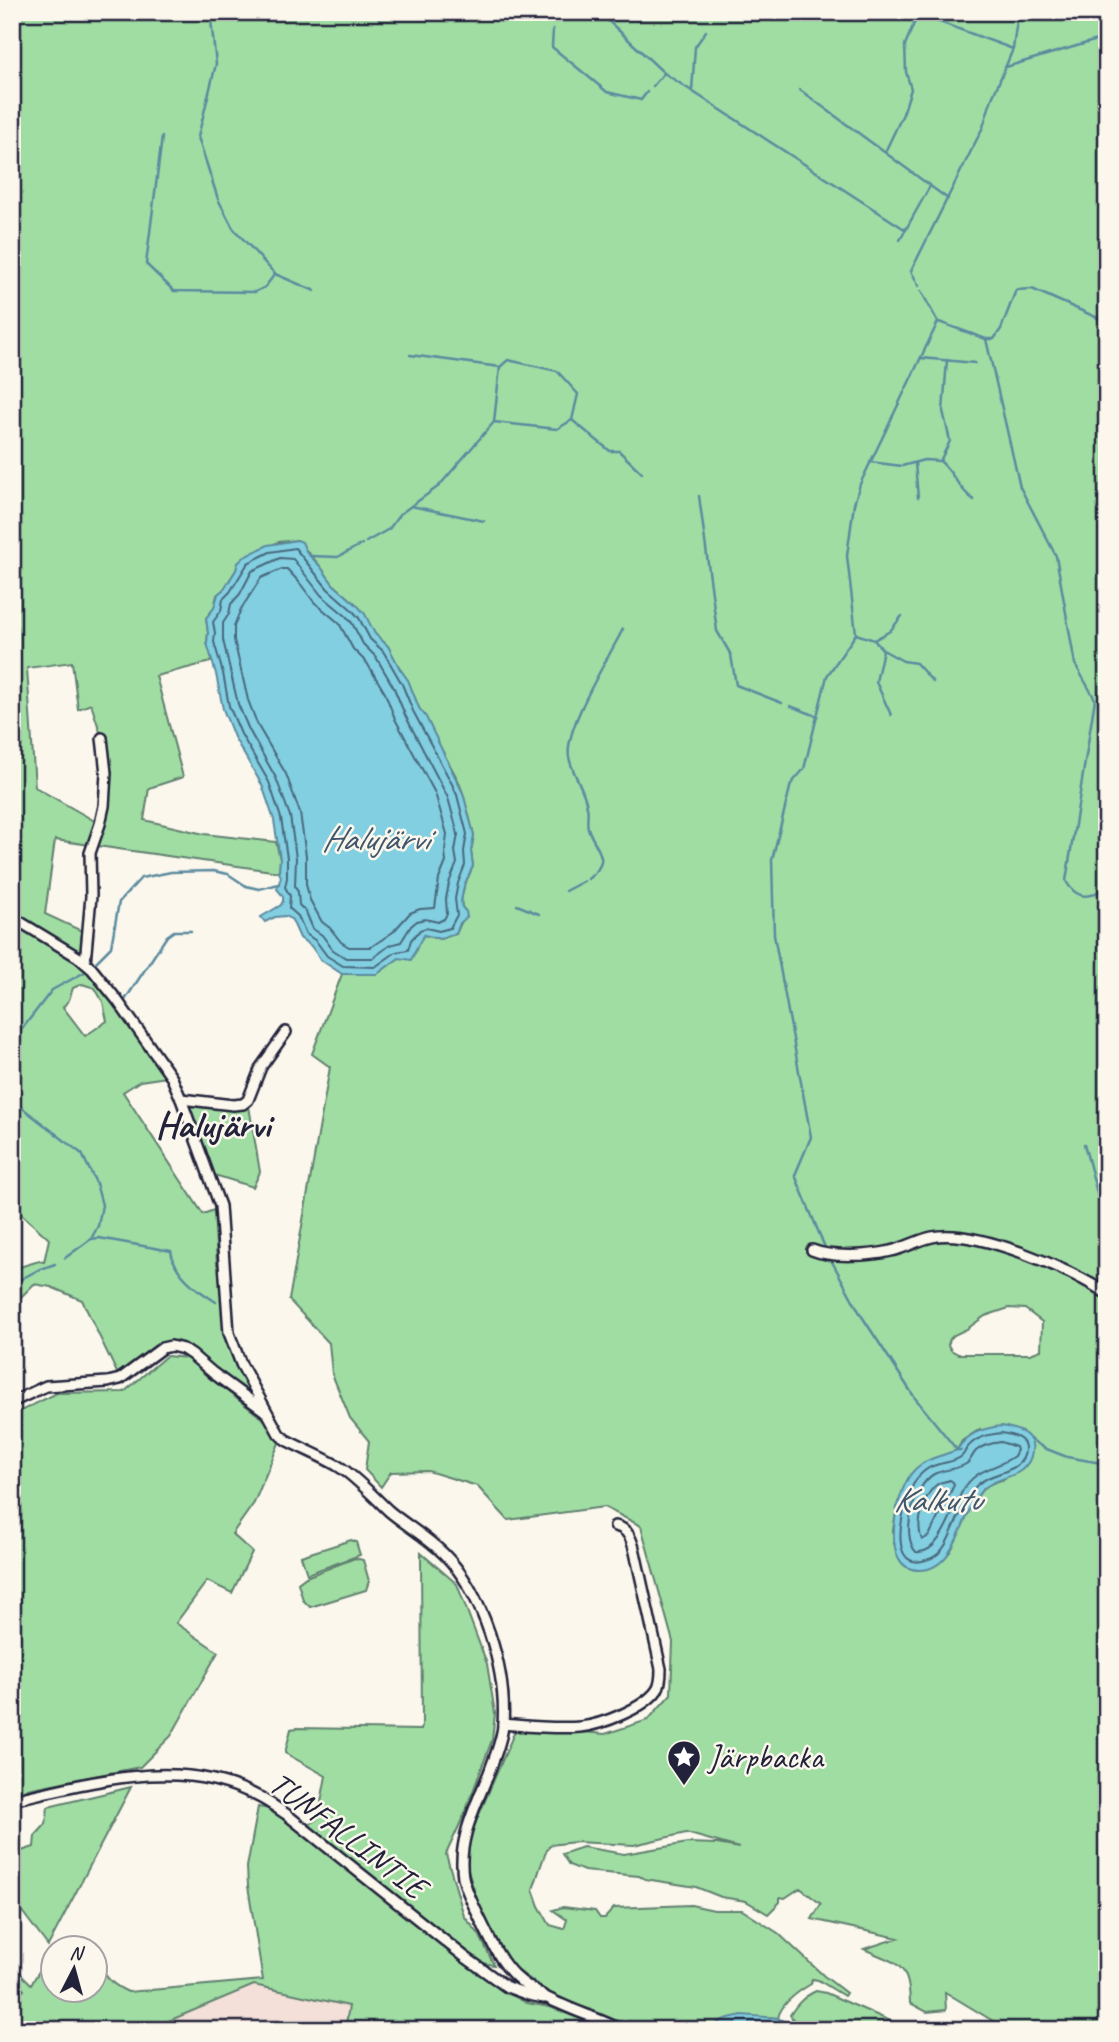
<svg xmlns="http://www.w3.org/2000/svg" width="1119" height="2042" font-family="Caveat,sans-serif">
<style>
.built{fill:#f4e0d8}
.green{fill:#a0dda3;stroke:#61806f;stroke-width:2;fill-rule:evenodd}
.water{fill:#82cfe1;stroke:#5c8a9f;stroke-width:2}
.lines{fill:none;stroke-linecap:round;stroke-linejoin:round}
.shore{stroke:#48677d;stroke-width:2}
.stream{stroke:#5c8a9f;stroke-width:2.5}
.minor-casing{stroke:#22223b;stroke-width:14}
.minor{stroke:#fbf7ec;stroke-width:9}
.labels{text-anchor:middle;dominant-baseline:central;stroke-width:5;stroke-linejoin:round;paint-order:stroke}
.poi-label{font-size:33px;fill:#22223b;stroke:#fbf7ec;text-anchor:start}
.street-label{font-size:33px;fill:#22223b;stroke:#fbf7ec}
.water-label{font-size:35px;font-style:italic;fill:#3f566d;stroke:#fbf7ec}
.quarter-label{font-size:37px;font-weight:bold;fill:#22223b;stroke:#fbf7ec}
</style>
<rect width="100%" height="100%" fill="#fbf7ec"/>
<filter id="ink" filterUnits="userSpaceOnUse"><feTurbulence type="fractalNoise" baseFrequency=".0143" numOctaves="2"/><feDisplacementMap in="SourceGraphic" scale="14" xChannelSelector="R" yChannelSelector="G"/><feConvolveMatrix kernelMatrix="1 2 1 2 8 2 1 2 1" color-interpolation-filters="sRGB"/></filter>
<g filter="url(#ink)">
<path class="built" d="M254,1985L349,2006L345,2030H147Z"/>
<g class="green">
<path d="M12,12H1107V2030H1008L945,1992L946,2010L927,2012L910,2003C909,1962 897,1964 864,1949L898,1938L812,1919L821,1904L800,1888L785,1898L780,1897V1902L768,1914L746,1901L721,1897L696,1887L645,1879L639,1876L584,1871L569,1865L562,1854L583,1847L624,1854L688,1843L717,1844L739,1848L686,1833L634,1845L575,1842L550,1845C543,1854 538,1877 533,1889L539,1906L550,1925L564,1929L567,1920L553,1910L563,1907L595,1911L600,1918H605L614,1908L691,1905L714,1910H742L778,1933L824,1976L846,1993L844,1996L818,1980L812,1979L811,1984C799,1991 781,2004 778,2018L765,2017L715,2025L712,2030H634L551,1994L510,1965L480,1908L467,1868L469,1838L517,1726L605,1734L648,1720L671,1694L673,1642L641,1526L604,1507L508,1520L477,1486L428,1471L391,1472L381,1487L365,1470L369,1441L350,1418L332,1374L329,1343L289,1300L330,1067L312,1054L342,974H377L399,958L415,953L417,944L424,935L440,939L456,934L466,912L462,907L461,901L464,886L473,866L471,851L474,835L463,793L458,780L419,708L408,681L400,669L388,646L375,634L357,605L333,584L320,566L297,540L278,542L238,563L236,570L224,589L217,595L214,608L206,618L208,633L207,643L212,656L211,662L156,676L183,777L149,788L144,820L204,834L276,842L280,859L279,872L55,840L45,914L84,932L82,956L12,912ZM72,662L78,709L91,704L102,738L104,806L100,824L35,787L27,668ZM1009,1308L1025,1309L1042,1322L1041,1350L1030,1354H958L951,1350L948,1345L950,1339L954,1335L967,1329L985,1316ZM980,1429L1005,1479C997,1481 990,1483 984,1488C972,1499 958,1536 950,1552L894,1544L893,1530L898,1502L952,1453L957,1450L962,1441Z"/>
<path d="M12,921L83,967L108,994L167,1077L140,1081L123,1092L203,1214L214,1210L217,1265L223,1267L229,1333L267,1412L213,1373L171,1346L120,1379L82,1300L51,1287L34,1284L18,1300L12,1301V1281L15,1280L13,1269L39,1261L44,1262L49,1239L17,1210L12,1203ZM82,984L95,988L103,1002L107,1021L85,1036L63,1007L69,1000L73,988Z"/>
<path d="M181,1099L233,1105L248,1100L260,1172L253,1187L208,1173Z"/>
<path d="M166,1356L189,1358L210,1378L266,1421L279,1443L254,1503L232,1534L252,1552L232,1593L207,1581L176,1623L218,1652L171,1736L140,1767L12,1792V1415L57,1393L124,1392Z"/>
<path d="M351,1540L356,1542L360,1555L307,1574L301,1556Z"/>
<path d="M421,1553L457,1584L487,1664L495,1713L492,1740L465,1813L446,1854L464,1916L479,1934L494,1965L482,1963L309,1825L318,1818L326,1776L285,1753L291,1729L297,1728L421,1730L422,1726Z"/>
<path d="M355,1558L363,1560L369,1581L366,1590L310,1607L303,1600L298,1583L306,1577Z"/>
<path d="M131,1787L48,1946L12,1898V1850L15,1853L34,1847L35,1836L46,1824L48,1807Z"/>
<path d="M258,1807L270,1809L281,1816L502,1990L527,2003L550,2007L608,2030H345L349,2006L254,1985L147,2030H12V2001L24,1990L12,1976V1965L31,1984L52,1951V1990H94L95,1959C106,1976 108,1983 128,1992L263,1980L248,1886L247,1867Z"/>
<path d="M816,1991L826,1993L911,2030H823L814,2026L797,2025L790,2015C797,2004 803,1997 816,1991Z"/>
</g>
<g class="water">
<path d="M297,540L302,542L307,553L320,566L333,584L357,605L365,614L375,634L388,646L400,669L408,680L419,708L426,717L463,793L474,835L471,851L473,866L464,886L461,901L462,907L466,912L467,917L460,923L456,934L449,935L440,939L424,935C418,943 416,951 411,960L399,958L377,974H342L321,960L311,946L300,938L292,920L286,916L275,917L265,922L261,917L281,905L283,901V896L277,889L281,877L279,872L280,859L274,820L262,785L234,737L223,709L216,674L207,643L208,633L206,618L214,608L218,594L224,589L236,570L238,563L244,557L268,545Z"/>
<path d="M1002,1426C1013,1429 1028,1430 1032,1444C1033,1449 1032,1454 1030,1459C1021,1480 997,1475 982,1490C961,1512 958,1570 919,1570C878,1570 896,1493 911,1474C923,1458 940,1457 957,1450C967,1433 983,1428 1002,1426Z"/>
<path d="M742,2015L778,2018L790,2025L802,2024L815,2026L823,2030H712C718,2018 730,2018 742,2015Z"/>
</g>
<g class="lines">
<g class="shore">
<path d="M295,548L328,589L352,610L359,618L370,639L383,651L402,684L413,711L452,784L457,795L467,834L464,851L465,865L458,883L455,899L457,915L450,928L439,931L426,928L420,930L411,940L408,950L396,952L375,967L343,966L327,956L316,941L306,934L298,916L289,908L290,896L285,887L287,878V858L281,818L269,782L241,734L229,706L223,673L214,642L215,633L213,622L221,611L223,599L230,592L248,563L270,552Z"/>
<path d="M280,558L293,559L321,595L346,616L352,623L363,644L376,657L394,688L405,715L448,798L458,834L455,851L457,863L449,883L446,899L447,914L444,919L438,922L425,919L417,921L411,926L401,942L390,945L373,958H346L333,950L322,935L313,929L306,912L299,905L298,892L295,886L296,858L290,816L276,778L249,730L238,704L223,640V623L229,614L231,604L240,594L252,571Z"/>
<path d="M282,569H287L299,582L314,602L339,623L353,649L367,663L385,693L395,719L435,793L447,834L445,851L446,862L439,879L435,908L420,909L410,913L393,932L371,947H349L341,942L330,928L322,922L310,900L306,884V856L300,813L286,774L258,726L248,700L234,640V626L241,609L261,578Z"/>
<path d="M1002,1433C1011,1435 1026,1437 1025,1450C1024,1474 989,1471 976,1486C963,1502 956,1525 946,1544C942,1551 935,1558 926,1560C883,1574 904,1492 919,1476C934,1459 950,1466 962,1456C966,1452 964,1451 968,1447C976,1437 990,1434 1002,1433Z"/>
<path d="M1001,1442L1016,1447L1017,1450L1014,1456C995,1470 977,1467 963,1490C952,1508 941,1555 916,1552C900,1535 914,1485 934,1474C944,1469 956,1470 966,1464C971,1461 972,1455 976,1451C983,1445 992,1443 1001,1442Z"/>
<path d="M950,1480L953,1482L954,1485L929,1536L922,1540C915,1525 924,1492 939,1483C941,1482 948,1481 950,1480Z"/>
</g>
<g class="stream">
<path d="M210,12L216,64L198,137L218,199L233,228L275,274L315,291"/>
<path d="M599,12L664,73L906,230"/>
<path d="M554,20V12"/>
<path d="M553,29L552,47L607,92L641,100L647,92"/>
<path d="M1006,67L1107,37"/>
<path d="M653,86L664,73"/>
<path d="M800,90L948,199"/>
<path d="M692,91L695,47L706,31"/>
<path d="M162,137L146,264L174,291L255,292L265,287L275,274"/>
<path d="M885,152L903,114L911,89L906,72L905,45L915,21L926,17L1013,49"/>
<path d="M900,240L930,186"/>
<path d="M919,286L911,271L983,127L991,101L1013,49L1018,12"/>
<path d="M939,322L986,339H994L1001,329L1016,290L1032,289L1107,322"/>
<path d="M986,339L1020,487L1056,556L1075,664L1095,699L1066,881C1077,901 1095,900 1107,882"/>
<path d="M410,355L500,367"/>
<path d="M921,358L975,363"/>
<path d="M572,420L610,451H619L642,473"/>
<path d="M940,461L950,441L943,411L947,360"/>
<path d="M870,462L902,466L924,460L940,461C955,474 957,488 974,500"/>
<path d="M915,463L918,498"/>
<path d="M699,496L717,631L731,655L736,685L782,703"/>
<path d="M411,506L484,521"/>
<path d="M366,542L389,529L400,514L439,486L494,422L500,367L508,360L557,371L578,394L572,420L557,429L494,422"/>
<path d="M310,556L338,557L362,544"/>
<path d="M856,634L874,640L883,650L903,661L916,663L933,682"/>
<path d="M874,640L890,631L902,616"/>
<path d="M883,650L876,682L891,715"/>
<path d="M790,706L817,716"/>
<path d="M588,879C614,859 595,850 588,828C586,821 589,814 587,807C585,789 572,774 569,757C564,728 609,657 623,629"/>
<path d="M565,891L584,881"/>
<path d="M517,905L539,914"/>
<path d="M95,963L111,947L119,902L141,878L171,872L213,871L228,874L246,886L259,889L279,884"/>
<path d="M123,1003L167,936L174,931H191"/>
<path d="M12,1042L52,990L85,972"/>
<path d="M12,1100L82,1154L96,1183L102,1205L98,1226L91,1239L65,1258"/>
<path d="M1084,1144L1104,1219L1107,1222"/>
<path d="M91,1239L99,1238L171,1251C174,1274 197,1290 216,1302"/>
<path d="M826,1250L795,1175L811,1137L774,935L772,860L791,784L804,769L827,676L856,634L847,556L854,504L860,484L938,322L921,291"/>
<path d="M830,1258L861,1315L915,1398L957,1450H961"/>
<path d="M12,1284L38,1270L55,1264"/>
<path d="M1030,1439L1044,1448L1067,1457L1107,1464"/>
</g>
<g class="minor-casing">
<g id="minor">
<path d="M12,917L78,957L92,969L117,1000L172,1078L181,1099L220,1206L229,1333L241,1364L279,1434L286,1440C303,1449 321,1456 338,1466C354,1475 375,1498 389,1511C407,1526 427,1537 444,1554C483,1593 507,1670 503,1725C502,1740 495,1756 490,1770C477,1804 457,1839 463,1877C466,1892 474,1906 481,1921C490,1939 499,1960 514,1975C543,2003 586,2012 622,2030"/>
<path d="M85,963L91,896L90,853L100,824L104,806L106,773L102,738"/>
<path d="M181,1099L233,1105L243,1104L248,1100L261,1067L286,1032"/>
<path d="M812,1250C831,1258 870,1256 891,1251C905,1248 918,1240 932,1237C974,1228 1072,1269 1107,1294"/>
<path d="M12,1402L46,1386L108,1382L120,1379L162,1348L171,1346L183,1349L192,1355L213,1373L265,1411"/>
<path d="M503,1724C528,1726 555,1729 580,1727C601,1725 645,1708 657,1690C661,1684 661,1675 661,1669L635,1552C632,1540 628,1528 615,1526"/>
<path d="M12,1800C93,1782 182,1755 259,1797C269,1802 277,1808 286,1814L465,1957L507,1987L529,1995L544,1998"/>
</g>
</g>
<use href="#minor" class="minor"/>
</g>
</g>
<defs>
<g id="sight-pin" transform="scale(1.75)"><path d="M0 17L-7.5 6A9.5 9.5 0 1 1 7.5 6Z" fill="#22223b" stroke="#fbf7ec"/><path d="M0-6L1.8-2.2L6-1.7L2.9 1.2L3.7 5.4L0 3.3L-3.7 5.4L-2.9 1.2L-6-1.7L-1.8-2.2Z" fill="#fff"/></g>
</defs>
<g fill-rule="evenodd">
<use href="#sight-pin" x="684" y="1757"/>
</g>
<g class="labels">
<g class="poi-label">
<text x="708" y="1757">Järpbacka</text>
</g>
<g class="street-label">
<text transform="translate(348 1835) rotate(37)">TUNFALLINTIE</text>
</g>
<g class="water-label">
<text x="375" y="838">Halujärvi</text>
<text x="937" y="1499">Kalkutu</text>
</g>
<g class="quarter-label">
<text x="213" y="1124">Halujärvi</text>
</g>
</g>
<rect width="1119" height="2042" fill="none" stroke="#fbf7ec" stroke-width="42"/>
<rect x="21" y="21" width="1077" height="2000" fill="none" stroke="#22223b" stroke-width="2.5" filter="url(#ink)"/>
<g transform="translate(74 1969) rotate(6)"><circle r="33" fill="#fbf7ec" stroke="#a4a2a5" stroke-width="2"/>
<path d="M0-5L12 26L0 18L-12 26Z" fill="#22223b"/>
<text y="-10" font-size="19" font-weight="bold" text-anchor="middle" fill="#22223b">N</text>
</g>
</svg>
